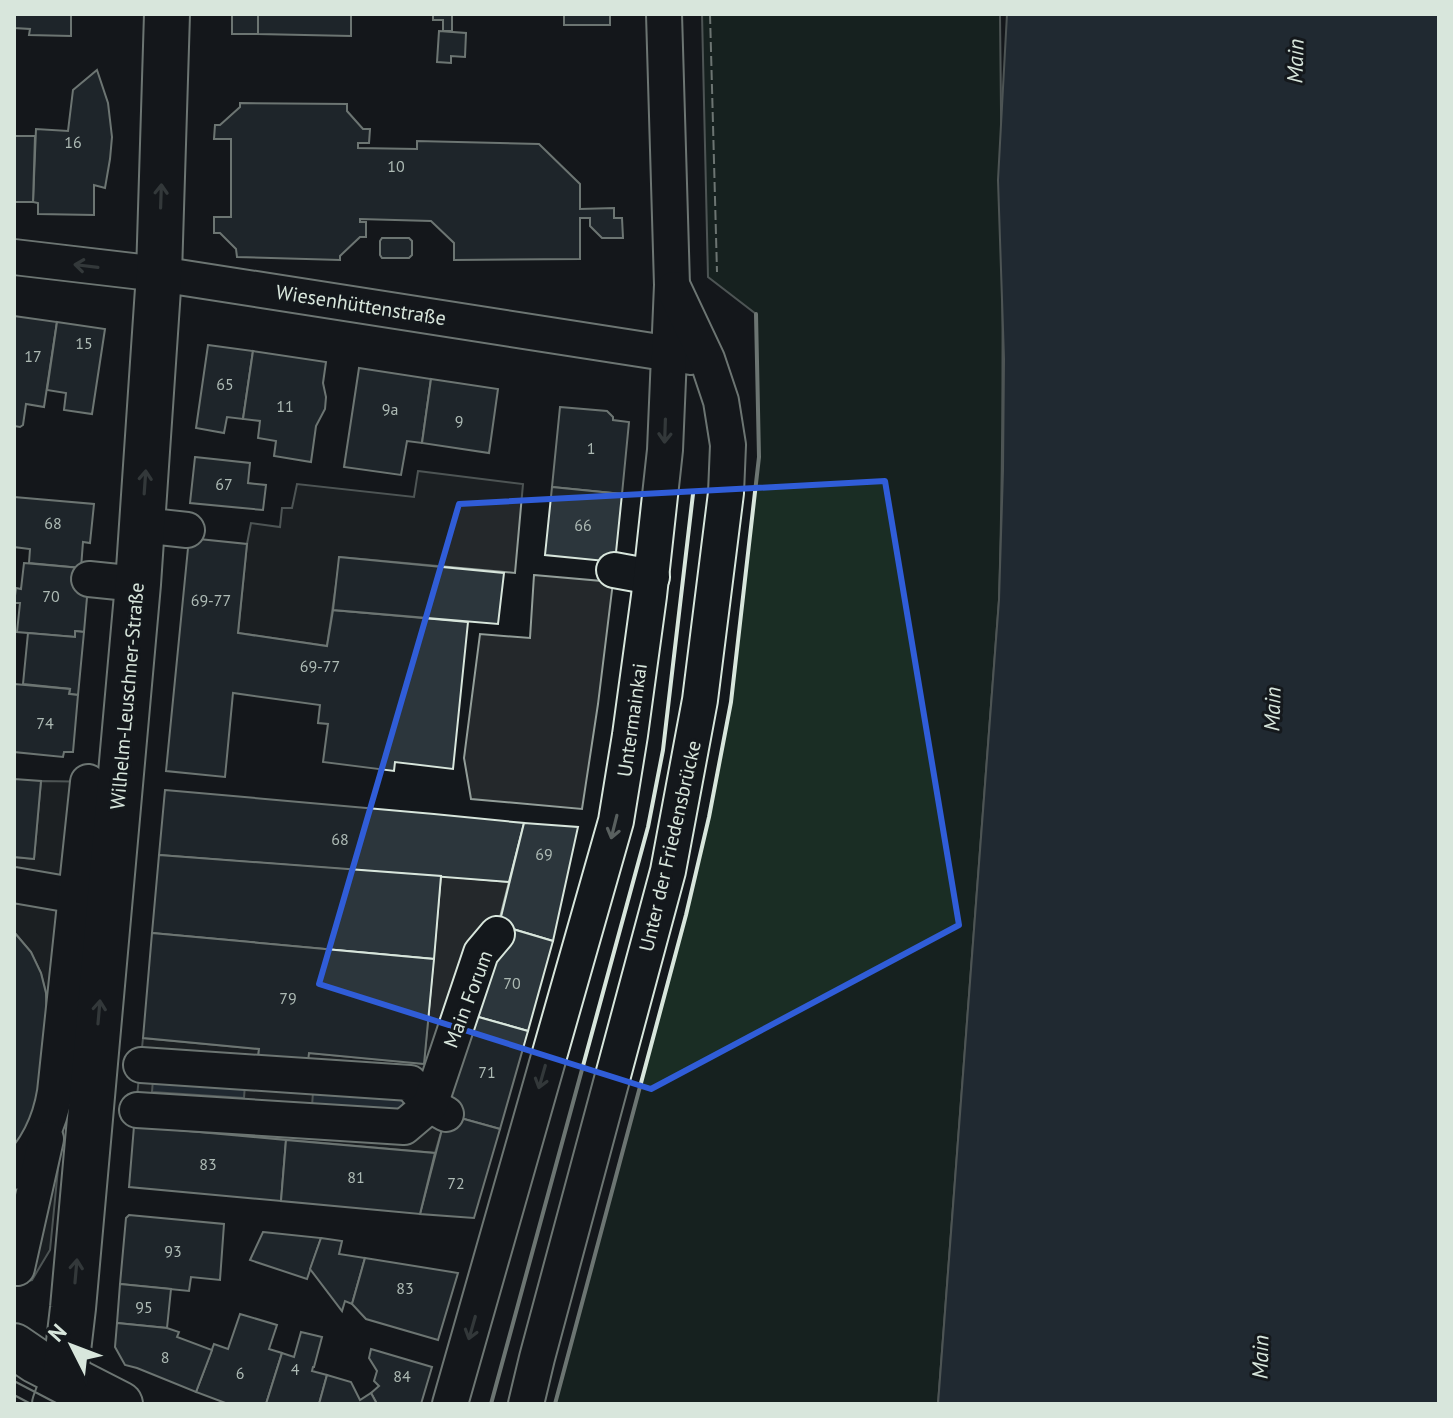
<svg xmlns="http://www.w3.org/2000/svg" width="1453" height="1418" font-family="'PT Sans',sans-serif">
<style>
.green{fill:#1a2d24;stroke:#939e99;stroke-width:2}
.parking{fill:#24282b;stroke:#939e99;stroke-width:2}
.water{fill:#2f3f4d;stroke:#939e99;stroke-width:2}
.building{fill:#2c363c;stroke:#d8e6dc;stroke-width:2}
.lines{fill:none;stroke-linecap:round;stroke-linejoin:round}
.minor-casing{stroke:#d8e6dc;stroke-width:38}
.major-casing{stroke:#d8e6dc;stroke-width:48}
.minor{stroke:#14181c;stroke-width:34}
.major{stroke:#14181c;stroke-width:44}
.tram{stroke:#d8e6dc;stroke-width:2}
.fence{stroke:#d8e6dc;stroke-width:2;stroke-dasharray:10 4;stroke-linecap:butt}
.wall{stroke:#d8e6dc;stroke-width:4}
.oneway{stroke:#59605f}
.marked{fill:none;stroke:#305dd8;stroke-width:6;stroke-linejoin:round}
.labels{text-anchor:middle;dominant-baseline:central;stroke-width:6;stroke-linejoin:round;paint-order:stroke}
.number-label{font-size:16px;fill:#adbab4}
.street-label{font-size:20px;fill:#d8e6dc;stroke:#14181c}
.water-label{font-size:22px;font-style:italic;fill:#d8e6dc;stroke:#14181c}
</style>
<rect width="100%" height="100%" fill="#14181c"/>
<path class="green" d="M702,14H1000C1002,210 1005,405 999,600L938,1404H555L686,915L709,817L731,702L759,457L756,314L708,277Z"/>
<g class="parking">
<path d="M418,471L523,484L515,573L340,557L327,646L238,633L247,544L251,523L280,527L282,508H292L297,484L414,497Z"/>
<path d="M534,575L613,582L598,704L582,809L471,799L464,758L480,634L530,638Z"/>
<path d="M41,781L102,782L64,1108L50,1250L32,1280L14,1284V1158L47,1029L46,993L41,973L31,952L14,932V857L34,859Z"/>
<path d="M441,876L509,882L475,1016L435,1153L134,1126L143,1038L259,1049L257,1065L309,1053L424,1064Z"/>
</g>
<g class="water">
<path d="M1007,14H1439V1404H938L999,600L1003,470L1004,359L998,180Z"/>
<path d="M153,1079L245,1084L244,1098L152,1092Z"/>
<path d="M313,1092L404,1098L403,1111L312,1106Z"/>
</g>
<g class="building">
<path d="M14,14H71V36L29,35L30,29L14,28Z"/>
<rect x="232" y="14" width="26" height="20"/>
<path d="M258,14H351V36L258,34Z"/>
<path d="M433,14H452V31H443V20H433Z"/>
<rect x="564" y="14" width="46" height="11"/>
<path d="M439,31L466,33L465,57L451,56V63L437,62Z"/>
<path d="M97,70L108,103L112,137L110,159L105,188L94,185V215L38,214V203L33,202L36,129L68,131L73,90Z"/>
<path d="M240,103L347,104V111L363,129H370L369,143H358V148L417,149V141L539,144L580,184V209L614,208V218H622L623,238H602L590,226V218H580V259L454,260V243L431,221L360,219V222H366V237H360L340,256V260L237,257L236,249L220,233H214V217H231V139H214L215,125H220L240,107Z"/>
<path d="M14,136H35L33,202H14Z"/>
<path d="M382,238H409L412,241V255L409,258H382L380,255V241Z"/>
<path d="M14,316L57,322L44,407L26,404L23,425L20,427L14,426Z"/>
<path d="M57,322L105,329L92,414L64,410L66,393L47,390Z"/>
<path d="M208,345L253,351L243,419L227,417L224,433L196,428Z"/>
<path d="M253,351L326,362L323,383L326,397L325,409L316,426L311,462L274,456L276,441L258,438L260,421L243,419Z"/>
<path d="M359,368L431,379L422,443L407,441L401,475L344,467Z"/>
<path d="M431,379L498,389L489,453L422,443Z"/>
<path d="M560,407L607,411L613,417V420L629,422L622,494L552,487Z"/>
<path d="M195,457L250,463L248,483L266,485L263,510L190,503Z"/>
<path d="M552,487L622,494L615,562L545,555Z"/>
<path d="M14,497L94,504L90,543L83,542L81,568L29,563L30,549L14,547Z"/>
<path d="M189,538L247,544L238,633L327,646L333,610L468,622L453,769L395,762L394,771L323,762L328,724L318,723L320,705L233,693L225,777L166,771Z"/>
<path d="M339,557L504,573L498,624L333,610Z"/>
<path d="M24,563L81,568L89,574L84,632L75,631V637L17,632L20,603H14L16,588L21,589Z"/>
<path d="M75,631L84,632L78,695L69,694L70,689L23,684L28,633L75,637Z"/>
<path d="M14,684L70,689L69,694L78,695L73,752H64L63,757L14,752Z"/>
<path d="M14,779L41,781L34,859L14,857Z"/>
<path d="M165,790L434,814L524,823L509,882L159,855Z"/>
<path d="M524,823L578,827L553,941L499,925Z"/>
<path d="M159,855L441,876L434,959L152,933Z"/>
<path d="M499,925L553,941L528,1031L475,1016Z"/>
<path d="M14,932L31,952L41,973L46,993L47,1029L40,1089L26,1139L14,1158Z"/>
<path d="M152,933L434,959L424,1064L309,1053L307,1070L257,1066L259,1049L143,1038Z"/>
<path d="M475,1016L528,1031L500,1129L446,1114Z"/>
<path d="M446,1114L500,1129L474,1218L420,1214Z"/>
<path d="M134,1126L286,1140L281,1201L129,1187Z"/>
<path d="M286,1140L435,1153L420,1214L281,1201Z"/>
<path d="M129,1215L224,1224L220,1280L191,1277L189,1291L120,1284L126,1218Z"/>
<path d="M263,1232L321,1238L307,1279L250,1260Z"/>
<path d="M321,1238L342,1241L339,1254L365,1258L352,1304L345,1301L342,1311L310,1269Z"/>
<path d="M365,1258L458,1273L438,1340L366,1319L352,1304Z"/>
<path d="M120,1284L171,1289L167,1328L117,1323Z"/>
<path d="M240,1314L277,1325L269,1349L282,1353L266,1404H228L196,1392L214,1344L228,1349Z"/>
<path d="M117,1323L167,1328L179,1332L177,1337L212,1350L196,1392L137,1368L125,1365L115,1347Z"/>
<path d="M301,1332L322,1337L314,1367H313L312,1371L327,1375L319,1404H266L282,1353L294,1357Z"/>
<path d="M371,1349L432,1367L421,1404H377L371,1393L379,1386L374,1381L377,1371L369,1358Z"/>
<path d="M327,1375L351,1382L360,1400L371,1393L377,1404H319Z"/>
</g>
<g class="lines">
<g class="minor-casing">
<g id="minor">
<path d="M14,257L159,274L691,357"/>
<path d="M142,525L187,530"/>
<path d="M614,570L652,577"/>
<path d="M89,579L138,584"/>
<path d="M14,885L89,898"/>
<path d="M141,1065L410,1083L430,1105L446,1114"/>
<path d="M137,1110L404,1127L430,1105L481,953L497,934"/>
<path d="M14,1172C37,1150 50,1123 55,1092L88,782"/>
<path d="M14,1266L17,1268L46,1139"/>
<path d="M450,1404L616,821L630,735L649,596L665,450L672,285L664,14"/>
<path d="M526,1404L537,1358L668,871L700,700L726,493L728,445L721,401L707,359L674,289"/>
</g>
</g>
<g class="major-casing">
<g id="major">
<path d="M14,1346L36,1361L120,1404"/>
<path d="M55,1404L65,1376L73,1308L138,584L159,274L167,14"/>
</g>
</g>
<use href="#minor" class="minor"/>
<use href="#major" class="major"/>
<g class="tram">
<path d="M14,1381L58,1404"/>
<path d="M14,1395L31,1404"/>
</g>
<path class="fence" d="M710,14L717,272"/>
<g class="wall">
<path d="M491,1404L648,827L663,750L693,494"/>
<path d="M555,1404L686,915L709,817L731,702L759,457L756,314"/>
</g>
</g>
<defs><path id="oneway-shaft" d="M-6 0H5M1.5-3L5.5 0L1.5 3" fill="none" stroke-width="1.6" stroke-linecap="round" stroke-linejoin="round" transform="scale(2)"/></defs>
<g class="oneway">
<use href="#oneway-shaft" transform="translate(161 196) rotate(-88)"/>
<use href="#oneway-shaft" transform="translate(86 266) rotate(-173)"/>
<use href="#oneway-shaft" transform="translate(665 431) rotate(92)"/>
<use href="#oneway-shaft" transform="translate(145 482) rotate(-86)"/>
<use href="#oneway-shaft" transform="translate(614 827) rotate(104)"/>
<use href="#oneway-shaft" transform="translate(99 1012) rotate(-85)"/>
<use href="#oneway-shaft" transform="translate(542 1077) rotate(106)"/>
<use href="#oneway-shaft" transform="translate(76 1271) rotate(-85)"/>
<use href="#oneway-shaft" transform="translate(472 1328) rotate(106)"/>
</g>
<path d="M0 0H1453V1418H0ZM885,481L959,925L651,1089L319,984L459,504Z" fill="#14181c" fill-opacity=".55" fill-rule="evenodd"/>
<path class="marked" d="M885,481L959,925L651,1089L319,984L459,504Z"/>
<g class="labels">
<g class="number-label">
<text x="73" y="142">16</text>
<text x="396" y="166">10</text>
<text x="84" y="343">15</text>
<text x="33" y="356">17</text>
<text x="225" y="384">65</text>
<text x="285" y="406">11</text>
<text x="390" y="409">9a</text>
<text x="459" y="421">9</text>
<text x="591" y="448">1</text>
<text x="224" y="484">67</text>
<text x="53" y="523">68</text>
<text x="583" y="525">66</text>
<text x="51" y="596">70</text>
<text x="211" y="600">69-77</text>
<text x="320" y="666">69-77</text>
<text x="45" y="723">74</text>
<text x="340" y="839">68</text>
<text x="544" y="854">69</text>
<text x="512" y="983">70</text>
<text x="288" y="998">79</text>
<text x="487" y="1072">71</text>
<text x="208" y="1164">83</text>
<text x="356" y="1177">81</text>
<text x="456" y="1183">72</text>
<text x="173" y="1251">93</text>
<text x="405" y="1288">83</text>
<text x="144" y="1307">95</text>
<text x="165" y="1357">8</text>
<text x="295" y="1369">4</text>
<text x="240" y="1373">6</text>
<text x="402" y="1376">84</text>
</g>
<g class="street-label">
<text transform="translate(361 305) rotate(9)">Wiesenhüttenstraße</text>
<text transform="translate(127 696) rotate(-85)">Wilhelm-Leuschner-Straße</text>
<text transform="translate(632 720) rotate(-82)">Untermainkai</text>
<text transform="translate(670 846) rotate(-77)">Unter der Friedensbrücke</text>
<text transform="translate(468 999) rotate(-69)">Main Forum</text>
</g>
<g class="water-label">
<text transform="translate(1295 61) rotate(-88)">Main</text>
<text transform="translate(1272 709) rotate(-88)">Main</text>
<text transform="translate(1260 1357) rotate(-89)">Main</text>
</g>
</g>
<rect width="1453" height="1418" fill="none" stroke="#d8e6dc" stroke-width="32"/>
<g transform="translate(72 1346) rotate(312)" stroke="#14181c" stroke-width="6" paint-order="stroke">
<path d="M0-6L14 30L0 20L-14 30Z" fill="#d8e6dc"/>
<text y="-12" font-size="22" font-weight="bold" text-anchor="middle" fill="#d8e6dc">N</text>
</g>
</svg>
